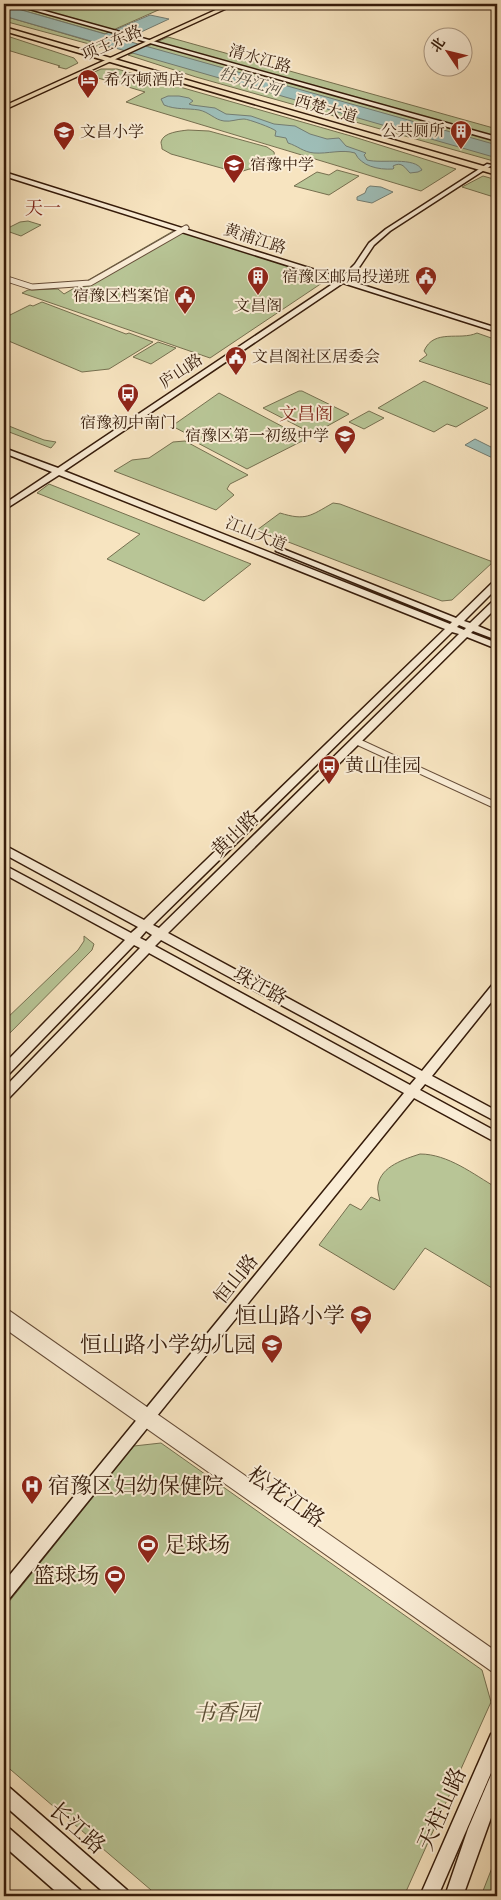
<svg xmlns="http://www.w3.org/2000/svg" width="501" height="1900" font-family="Cardo,'Noto Serif SC',serif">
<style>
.green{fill:#b8c596;stroke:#767050}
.water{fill:#9ebeb8;stroke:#747d72}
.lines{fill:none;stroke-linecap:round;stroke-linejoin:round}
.street-far2-casing{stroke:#664d38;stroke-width:7}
.street-far1-casing{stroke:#664d38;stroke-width:8}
.street-casing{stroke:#664d38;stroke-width:12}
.secondary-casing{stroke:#351b0a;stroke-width:3}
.primary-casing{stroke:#351b0a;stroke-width:3}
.highway-casing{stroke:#351b0a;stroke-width:3}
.street-far2{stroke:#faedd6;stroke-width:5}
.street-far1{stroke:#faedd6;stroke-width:6}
.street{stroke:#faedd6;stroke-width:10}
.secondary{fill:#faedd6;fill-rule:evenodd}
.primary{fill:#f7e4c0;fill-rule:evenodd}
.highway{fill:#f7e4c0;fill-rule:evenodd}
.labels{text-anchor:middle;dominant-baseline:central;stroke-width:4;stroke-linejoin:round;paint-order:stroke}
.far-street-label{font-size:16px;fill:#351b0a;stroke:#faedd6}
.far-poi-label{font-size:16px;fill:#351b0a;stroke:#faedd6;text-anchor:start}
.far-water-label{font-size:16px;font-style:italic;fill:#544c3e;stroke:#faedd6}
.far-quarter-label{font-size:18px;fill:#7a1f14;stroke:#faedd6}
.poi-label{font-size:19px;fill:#351b0a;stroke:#faedd6;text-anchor:start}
.street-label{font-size:19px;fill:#351b0a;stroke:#faedd6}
.near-poi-label{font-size:22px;fill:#351b0a;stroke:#faedd6;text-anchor:end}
.near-street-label{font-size:22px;fill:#351b0a;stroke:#faedd6}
.near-park-label{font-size:22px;font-style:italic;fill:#5c4e34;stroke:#faedd6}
</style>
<rect width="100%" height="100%" fill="#f7e4c0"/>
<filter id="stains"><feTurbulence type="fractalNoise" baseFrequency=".004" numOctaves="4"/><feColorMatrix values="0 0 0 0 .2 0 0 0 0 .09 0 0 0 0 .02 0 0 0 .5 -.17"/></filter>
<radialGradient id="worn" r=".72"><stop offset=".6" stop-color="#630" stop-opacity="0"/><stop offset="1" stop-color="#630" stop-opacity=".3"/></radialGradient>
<g class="green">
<path d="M4,4H13L111,31L105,34L4,5Z"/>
<path d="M20,4H172L113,30Z"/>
<path d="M4,16L113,48H104L4,21Z"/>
<path d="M4,35L74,58L78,63L66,69L58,67L60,66L4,49Z"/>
<path d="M168,37L497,129V162L196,77L128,55Z"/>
<path d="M101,69H117L351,136L456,169L421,191L126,102L145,92L88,75Z"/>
<path d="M188,130L209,131L267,147L274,152L275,159C264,170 251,166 239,173L171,154L162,149C162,146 161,144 161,142C163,132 181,131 188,130Z"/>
<path d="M337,170L359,176L329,195L294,186L317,172L329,175Z"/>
<path d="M483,176L497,180V198L462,187Z"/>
<path d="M28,221L41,225L21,236L4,230L20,222Z"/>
<path d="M175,230L328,279L210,358L22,293L28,290L58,289L64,294Z"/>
<path d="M42,302L126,334L129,333L153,342L109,369L82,372L4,339V318L30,305L33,306Z"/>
<path d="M477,333L497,340V387L419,361L427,355L424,351C434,328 460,341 477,333Z"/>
<path d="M158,342L176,348L151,364L133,357Z"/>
<path d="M424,381L488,408L456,427L447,424L434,432L378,408Z"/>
<path d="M299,391H302L349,414L313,434L263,408Z"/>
<path d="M219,393L306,439L247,469L192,440L195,438L172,426Z"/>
<path d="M369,411L384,418L364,429L349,422Z"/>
<path d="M4,424L44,440L56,442L51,448L4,430Z"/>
<path d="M185,441L248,475L230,484L227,489L234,495L216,510L114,471L132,460L149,458L173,442Z"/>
<path d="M49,484L251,564L204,601L107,559L140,534L37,493Z"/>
<path d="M333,503L340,504L493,562L452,600L442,601L257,530L280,513C306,521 310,516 333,503Z"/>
<path d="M84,936L94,944L92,950L4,1039V1021L78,950L84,941Z"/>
<path d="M420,1154C448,1154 473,1174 497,1188V1291L425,1248L394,1290L319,1245L350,1204L361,1210L371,1197L380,1201C379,1196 377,1190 378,1185C381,1166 405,1159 420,1154Z"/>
<path d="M161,1443L482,1670L491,1702L404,1896H158L4,1764V1608L134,1446Z"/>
<path d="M497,1855V1896H481Z"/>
</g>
<g class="water">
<path d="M4,5L105,34L150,15L169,19L124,40L497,145V158L4,16Z"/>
<path d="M168,96H179L189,98L193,101L189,104L192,105L215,108L226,114L251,116L274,124L295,126L310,134L327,139L339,138L346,146L366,153L364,155L367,160C382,164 415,156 422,170L418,172L410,173C405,168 402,161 393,166L394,168L393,169C378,170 361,166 355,153C342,149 328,154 314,153C303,152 298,146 288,143L286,138L275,136L276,131C273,128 248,119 244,119C237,119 231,122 224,121C215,120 209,112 199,110C187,108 176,110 164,105L161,99Z"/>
<path d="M370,186L381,187L393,192L372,203L357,200V197L365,193L367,188Z"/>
<path d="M475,439L497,450V460L465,445Z"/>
</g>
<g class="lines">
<g class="street-far2-casing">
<path id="street-far2" d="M4,278L32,287L90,283L186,228"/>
</g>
<g class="street-far1-casing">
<path id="street-far1" d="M356,741L497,806"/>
</g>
<g class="street-casing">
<g id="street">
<path d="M4,1313L497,1658"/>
<path d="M4,1322L497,1669"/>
</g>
</g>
<g class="secondary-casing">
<g id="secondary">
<path d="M12,4H20L497,137V141Z"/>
<path d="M487,164L492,165L390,231L374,245L360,266L347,280L497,328V332L343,283L64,471L450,624L452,622L276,551L277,549H283L456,618L494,581L497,580V588L464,621L470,623L494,600L497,599V607L478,626L497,634V640L473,631L471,633L497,643V649L467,637L168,933L422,1071L493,984L497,983V995L432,1076L497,1111V1122L425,1084L420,1090L497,1132V1143L414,1098L9,1599L4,1602V1582L404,1093L149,953L8,1099L4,1101V1088L140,948L134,945L8,1075L4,1077V1064L125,940L4,874V865L131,933L138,927L4,854V845L144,920L445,629L59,475L4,510V504L52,472L4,453V448L58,468L337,281L4,176V172L341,278L355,264L369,243L386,229ZM459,625L466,628L464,630L457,627ZM452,632L459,634L159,928L153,925ZM146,931L152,935L146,941L140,938ZM161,940L416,1078L410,1085L155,946Z"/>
<path d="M497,1732V1759L438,1896H420L491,1734Z"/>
<path d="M497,1773V1801L463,1896H445L468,1829L491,1775Z"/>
<path d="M4,1786L10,1788L127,1890L130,1896H108L4,1805Z"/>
<path d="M4,1827L10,1829L80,1890L83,1896H61L4,1846Z"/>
</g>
</g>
<g class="primary-casing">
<path id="primary" d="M229,4H236L4,110V106Z"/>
</g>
<g class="highway-casing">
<path id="highway" d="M4,27L497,170V175L4,31Z"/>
</g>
<use href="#street-far2" class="street-far2"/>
<use href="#street-far1" class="street-far1"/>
<use href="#street" class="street"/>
<use href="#secondary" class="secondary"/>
<use href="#primary" class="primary"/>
<use href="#highway" class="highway"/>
</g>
<defs>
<g id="hotel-pin" transform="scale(1.125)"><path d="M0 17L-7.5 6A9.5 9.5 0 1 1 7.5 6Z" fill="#8f2418" stroke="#faedd6"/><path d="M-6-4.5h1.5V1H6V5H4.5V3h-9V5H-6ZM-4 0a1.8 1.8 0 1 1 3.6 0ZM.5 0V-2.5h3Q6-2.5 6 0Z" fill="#fff"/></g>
<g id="building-pin" transform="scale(1.125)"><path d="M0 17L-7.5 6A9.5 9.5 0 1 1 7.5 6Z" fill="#8f2418" stroke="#faedd6"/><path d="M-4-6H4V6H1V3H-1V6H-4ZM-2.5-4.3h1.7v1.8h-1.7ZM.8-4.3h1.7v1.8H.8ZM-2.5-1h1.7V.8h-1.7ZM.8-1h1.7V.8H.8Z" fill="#fff"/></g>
<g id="school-pin" transform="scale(1.125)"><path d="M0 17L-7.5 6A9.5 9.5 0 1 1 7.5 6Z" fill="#8f2418" stroke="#faedd6"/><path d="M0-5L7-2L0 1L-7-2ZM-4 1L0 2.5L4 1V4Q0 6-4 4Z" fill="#fff"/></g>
<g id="civic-pin" transform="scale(1.125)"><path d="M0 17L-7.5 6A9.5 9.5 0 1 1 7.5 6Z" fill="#8f2418" stroke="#faedd6"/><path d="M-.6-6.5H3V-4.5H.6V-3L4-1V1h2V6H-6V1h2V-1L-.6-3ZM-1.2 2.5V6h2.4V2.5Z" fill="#fff"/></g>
<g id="bus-pin" transform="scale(1.125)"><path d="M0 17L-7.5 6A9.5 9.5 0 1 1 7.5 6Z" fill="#8f2418" stroke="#faedd6"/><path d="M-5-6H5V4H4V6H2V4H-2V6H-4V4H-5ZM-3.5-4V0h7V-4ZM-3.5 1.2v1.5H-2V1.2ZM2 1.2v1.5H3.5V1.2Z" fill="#fff"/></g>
<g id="hospital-pin" transform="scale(1.125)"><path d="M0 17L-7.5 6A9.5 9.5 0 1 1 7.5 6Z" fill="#8f2418" stroke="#faedd6"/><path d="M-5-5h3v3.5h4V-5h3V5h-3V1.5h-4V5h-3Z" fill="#fff"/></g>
<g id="stadium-pin" transform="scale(1.125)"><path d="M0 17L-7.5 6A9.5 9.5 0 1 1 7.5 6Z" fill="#8f2418" stroke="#faedd6"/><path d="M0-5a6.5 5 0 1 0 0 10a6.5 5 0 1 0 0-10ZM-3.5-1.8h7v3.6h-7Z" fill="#fff"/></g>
</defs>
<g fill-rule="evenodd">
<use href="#hotel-pin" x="88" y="80"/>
<use href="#building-pin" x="461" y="131"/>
<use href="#school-pin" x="64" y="132"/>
<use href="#school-pin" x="234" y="165"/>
<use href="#building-pin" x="258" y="277"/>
<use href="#civic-pin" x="426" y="277"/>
<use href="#civic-pin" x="185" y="296"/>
<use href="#civic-pin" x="236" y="357"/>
<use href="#bus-pin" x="128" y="394"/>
<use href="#school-pin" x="345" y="436"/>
<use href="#bus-pin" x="329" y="766"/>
<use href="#school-pin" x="361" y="1316"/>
<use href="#school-pin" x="272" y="1345"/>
<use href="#hospital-pin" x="32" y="1486"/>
<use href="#stadium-pin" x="148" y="1545"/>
<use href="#stadium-pin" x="115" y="1576"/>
</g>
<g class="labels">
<g class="far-street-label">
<text transform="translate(112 43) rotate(-24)">项王东路</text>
<text transform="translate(260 59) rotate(16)">清水江路</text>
<text transform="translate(326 109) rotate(16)">西楚大道</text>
<text transform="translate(255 239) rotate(18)">黄浦江路</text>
<text transform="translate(181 371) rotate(-34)">庐山路</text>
<text transform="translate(256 534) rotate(22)">江山大道</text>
</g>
<g class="far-poi-label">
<text x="104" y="80">希尔顿酒店</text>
<text x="445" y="131" text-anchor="end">公共厕所</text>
<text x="80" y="132">文昌小学</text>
<text x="250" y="165">宿豫中学</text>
<text x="410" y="277" text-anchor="end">宿豫区邮局投递班</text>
<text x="169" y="296" text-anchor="end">宿豫区档案馆</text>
<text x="258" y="306" text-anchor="middle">文昌阁</text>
<text x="252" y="357">文昌阁社区居委会</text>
<text x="128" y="423" text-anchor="middle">宿豫初中南门</text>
<text x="329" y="436" text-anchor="end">宿豫区第一初级中学</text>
</g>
<g class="far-water-label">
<text transform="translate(250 82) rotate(16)">牡丹江河</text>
</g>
<g class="far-quarter-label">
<text x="43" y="208">天一</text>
<text x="306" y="414">文昌阁</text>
</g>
<g class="poi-label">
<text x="345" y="766">黄山佳园</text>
</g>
<g class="street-label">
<text transform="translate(235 834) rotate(-44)">黄山路</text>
<text transform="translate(260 986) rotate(29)">珠江路</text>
<text transform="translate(236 1279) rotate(-51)">恒山路</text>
</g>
<g class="near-poi-label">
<text x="345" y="1316">恒山路小学</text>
<text x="256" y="1345">恒山路小学幼儿园</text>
<text x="48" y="1486" text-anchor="start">宿豫区妇幼保健院</text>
<text x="164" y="1545" text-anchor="start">足球场</text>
<text x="99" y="1576">篮球场</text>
</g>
<g class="near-street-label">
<text transform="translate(286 1497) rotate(35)">松花江路</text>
<text transform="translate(442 1809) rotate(-66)">天柱山路</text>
<text transform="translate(77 1828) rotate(41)">长江路</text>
</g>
<g class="near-park-label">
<text x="226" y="1713">书香园</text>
</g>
</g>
<rect width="501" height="1900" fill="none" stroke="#f7e4c0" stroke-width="20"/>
<rect x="5" y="5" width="491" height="1890" fill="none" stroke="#351b0a" stroke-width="2.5"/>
<rect x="10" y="10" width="481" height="1880" fill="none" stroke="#351b0a"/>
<g transform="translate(448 52) rotate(305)"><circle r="24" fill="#faedd6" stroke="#ab9984"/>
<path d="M0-4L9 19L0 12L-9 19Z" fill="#8f2418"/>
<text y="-8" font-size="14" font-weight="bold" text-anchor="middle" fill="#351b0a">北</text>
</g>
<rect width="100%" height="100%" filter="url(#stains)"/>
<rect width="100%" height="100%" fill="url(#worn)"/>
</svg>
